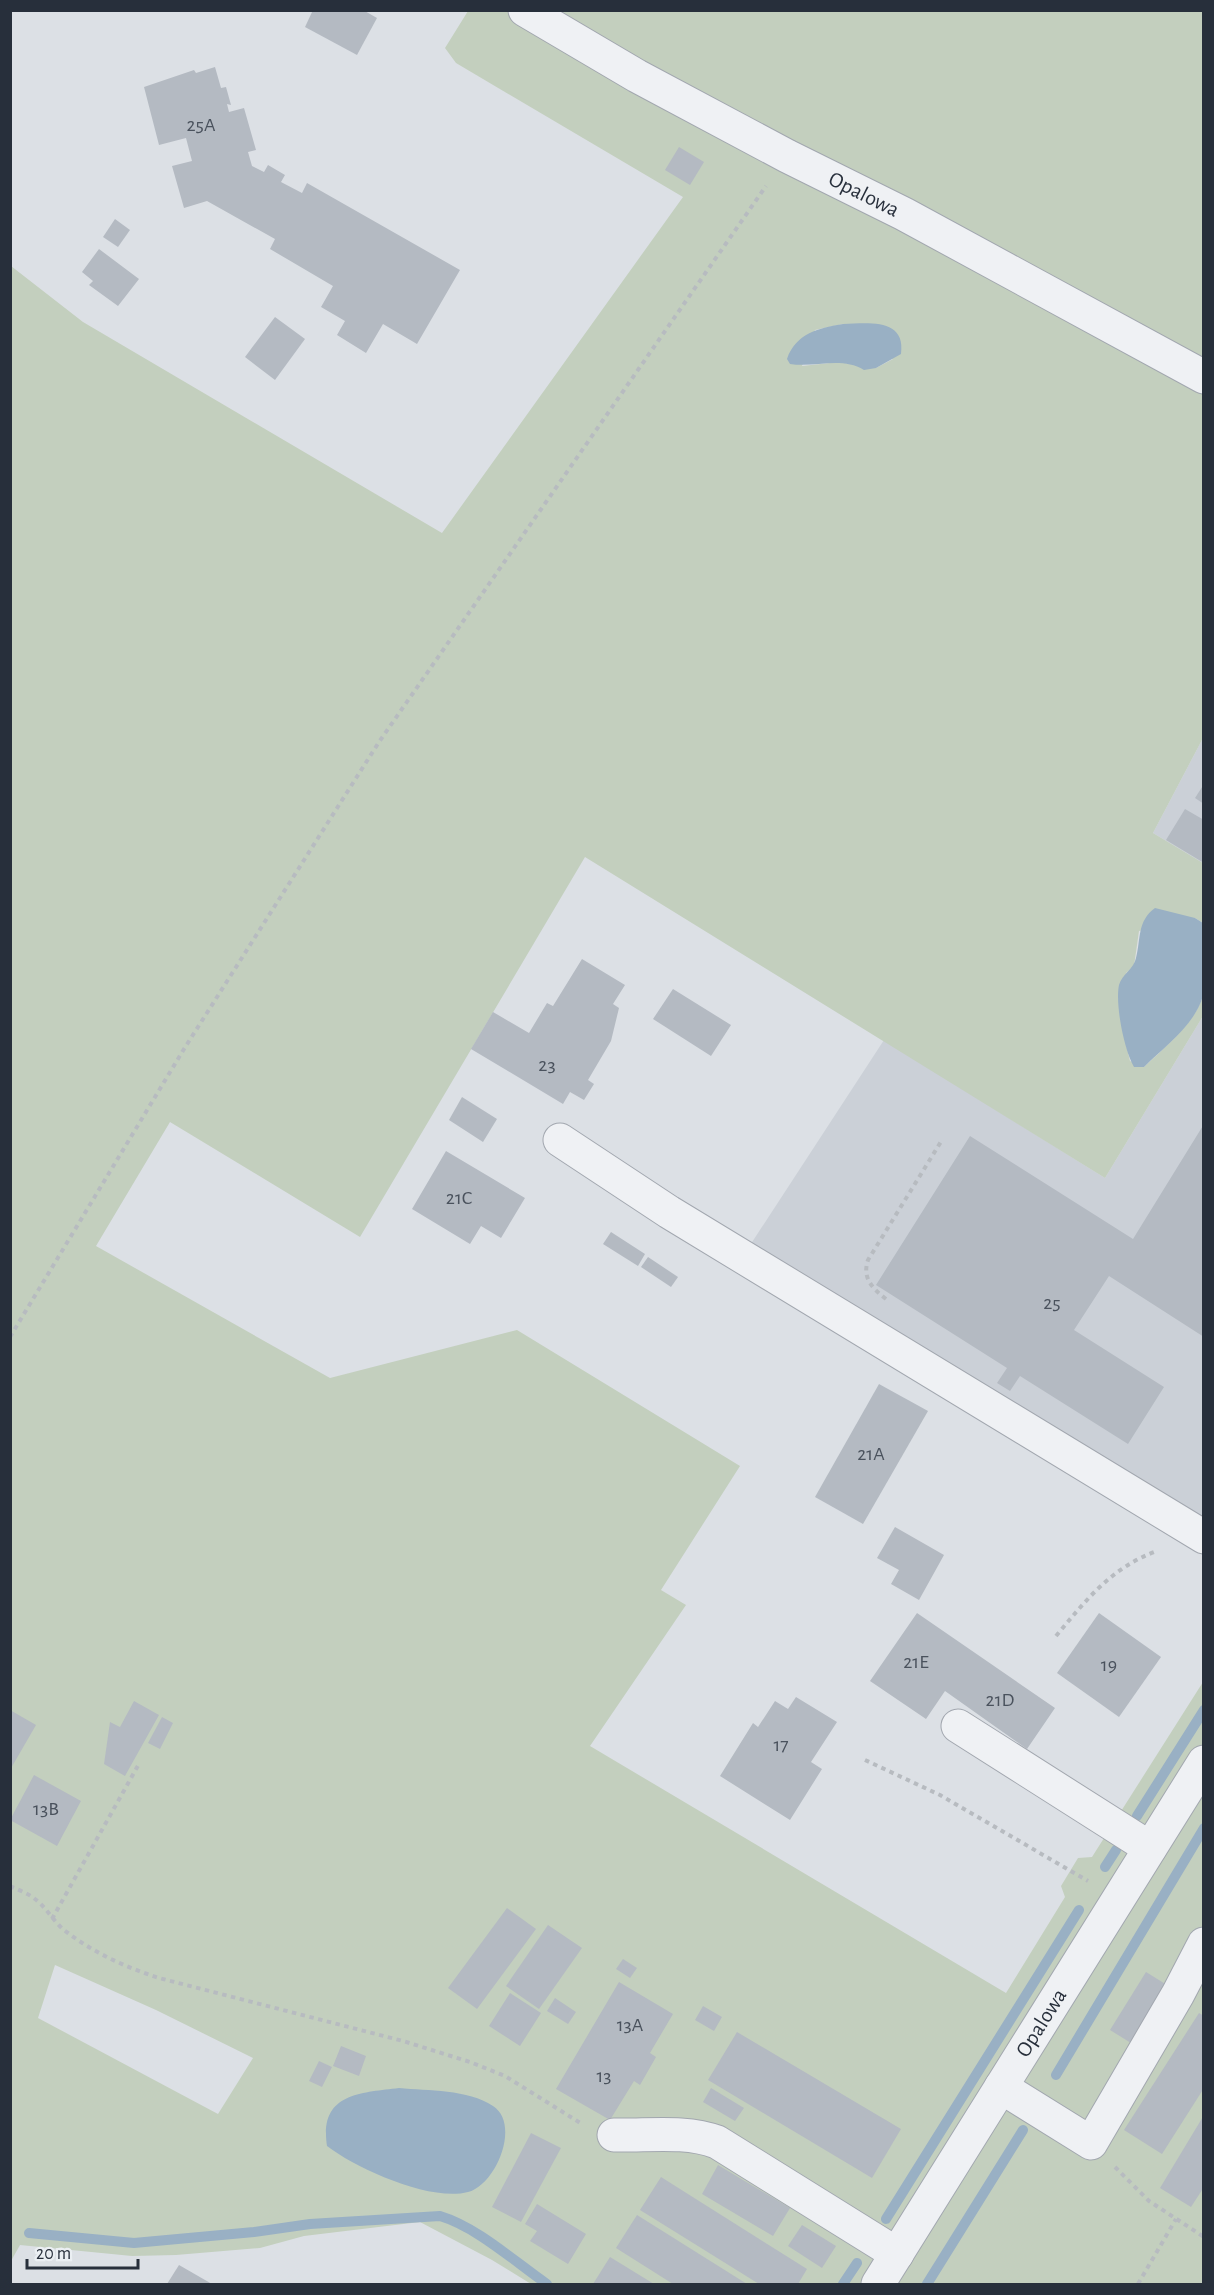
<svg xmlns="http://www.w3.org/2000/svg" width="1214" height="2295" font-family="'Alegreya Sans',sans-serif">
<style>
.built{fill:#cbd0d7}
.green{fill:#c3cfbe;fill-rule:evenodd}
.water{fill:#99b0c4}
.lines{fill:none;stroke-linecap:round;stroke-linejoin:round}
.stream{stroke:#99b0c4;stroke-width:10}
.building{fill:#b4bac2}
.minor-casing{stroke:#a2a7af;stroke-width:35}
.path{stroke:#b7bbc0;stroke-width:4;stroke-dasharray:4.5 4.5;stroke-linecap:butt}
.minor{stroke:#eff1f4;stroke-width:33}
.labels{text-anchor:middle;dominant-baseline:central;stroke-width:4.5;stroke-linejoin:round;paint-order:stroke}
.number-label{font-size:20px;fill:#4a525d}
.street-label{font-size:22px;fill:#272f3b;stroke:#ebeff3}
</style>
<rect width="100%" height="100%" fill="#dce0e5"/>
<g class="built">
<path d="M1203,738V863L1153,833Z"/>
<path d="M1203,1016V1537L743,1256L884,1040L1105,1178Z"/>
</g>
<path class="green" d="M468,11H1203V738L1153,833L1203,863V923L1195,918L1139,931L1134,966L1126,973L1122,1028L1130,1061L1144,1067C1165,1047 1194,1024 1203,996V1016L1105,1178L585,857L360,1237L170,1122L96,1246L330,1378L517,1330L740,1466L661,1590L686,1605L590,1746L1006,1993L1065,1897L1061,1886L1078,1858L1092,1857L1203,1682V2284H531L492,2260L420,2222L304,2236L260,2248L176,2255L132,2256L20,2245L11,2261V266L83,322L442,533L683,197L456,63L445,48ZM843,324L893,359L876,368L839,362L802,366L815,330ZM55,1965L156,2010L253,2058L218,2114L38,2018Z"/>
<g class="water">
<path d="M843,324C869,323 906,318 901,354L876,368L864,370C841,356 815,368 790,364L787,359C796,333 819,328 843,324Z"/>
<path d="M1155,908L1195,918L1203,923V996C1194,1026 1166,1045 1144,1067H1134C1124,1050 1115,1004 1119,985C1122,974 1134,969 1136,958C1141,939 1137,921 1155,908Z"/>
<path d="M399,2088C428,2091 468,2089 493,2106C521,2124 496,2185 468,2192C431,2202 357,2169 327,2146C319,2093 360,2093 399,2088Z"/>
</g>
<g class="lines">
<g class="stream">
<path d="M1137,1816L1204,1710"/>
<path d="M1105,1867L1116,1850"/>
<path d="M1056,2075L1204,1828"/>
<path d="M886,2219L1079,1910"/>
<path d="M29,2233L134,2243L254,2232L310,2224L440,2216C477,2227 515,2262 547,2284"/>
<path d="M843,2284L857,2263"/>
<path d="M927,2284L1023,2130"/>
</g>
</g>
<g class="building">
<path d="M313,10H363L377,18L357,55L305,27Z"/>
<path d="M215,67L221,88L226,87L231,105L227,104L229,112L244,108L256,150L248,152L252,166L264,172L268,165L285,175L281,182L302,193L307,183L460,270L417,344L383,324L366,353L337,335L345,321L321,307L333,286L270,249L275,239L207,201L184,208L172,166L192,161L186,138L159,145L144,87L194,70L196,73Z"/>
<path d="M679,147L704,162L690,185L665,170Z"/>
<path d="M115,219L130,230L118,247L103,237Z"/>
<path d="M99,249L139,279L118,306L89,285L93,281L82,272Z"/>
<path d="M275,317L305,339L275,380L245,357Z"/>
<path d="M1204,784V804L1195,798Z"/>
<path d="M1185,809L1204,820V863L1166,840Z"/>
<path d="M582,959L625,985L613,1004L619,1008L611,1041L588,1080L594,1084L584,1100L570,1092L563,1104L471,1049L493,1012L529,1033L547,1003L553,1006Z"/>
<path d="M673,989L731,1025L711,1056L653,1019Z"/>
<path d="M462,1097L497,1119L483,1142L449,1120Z"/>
<path d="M1204,1124V1337L1109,1276L1074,1330L1164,1387L1128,1444L1020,1376L1010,1391L997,1383L1007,1368L876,1285L970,1136L1133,1239Z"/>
<path d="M446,1151L525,1198L501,1238L481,1226L470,1244L412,1209Z"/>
<path d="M611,1232L645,1254L638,1266L603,1244Z"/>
<path d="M648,1257L678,1277L671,1287L641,1267Z"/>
<path d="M879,1384L928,1411L863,1524L815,1497Z"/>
<path d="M895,1527L944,1555L919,1600L891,1584L899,1570L877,1558Z"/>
<path d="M917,1613L1055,1708L1027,1749L945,1691L926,1719L870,1681Z"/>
<path d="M1099,1613L1161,1657L1119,1717L1057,1673Z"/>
<path d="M796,1697L837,1722L811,1762L822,1769L790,1820L720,1776L753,1723L758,1727L775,1701L788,1709Z"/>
<path d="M134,1701L159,1715L125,1776L104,1764L110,1722L120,1727Z"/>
<path d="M10,1710L36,1725L10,1770Z"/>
<path d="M162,1717L173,1723L160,1749L148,1743Z"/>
<path d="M34,1775L81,1801L57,1846L10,1820Z"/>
<path d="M507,1908L536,1929L477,2009L448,1988Z"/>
<path d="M548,1925L582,1948L539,2009L506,1986Z"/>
<path d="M623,1959L637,1968L630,1978L616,1969Z"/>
<path d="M1146,1972L1167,1985L1131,2043L1110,2030Z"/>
<path d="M619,1982L673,2014L650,2053L656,2057L640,2085L634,2081L610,2120L556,2089Z"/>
<path d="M510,1993L541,2013L520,2046L489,2026Z"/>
<path d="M555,1998L576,2012L568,2024L547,2011Z"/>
<path d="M703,2006L722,2017L714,2031L695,2020Z"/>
<path d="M1199,2013L1204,2016V2088L1162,2154L1124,2130Z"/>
<path d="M737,2032L901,2129L872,2178L708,2080Z"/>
<path d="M341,2046L366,2056L359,2076L333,2066Z"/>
<path d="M319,2061L332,2067L322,2087L309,2081Z"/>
<path d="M711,2088L744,2108L735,2121L703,2102Z"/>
<path d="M1204,2115V2187L1191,2207L1160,2188Z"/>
<path d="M531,2133L561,2148L521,2222L492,2207Z"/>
<path d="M718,2165L790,2208L773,2236L702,2194Z"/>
<path d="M661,2177L807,2269L798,2284H759L640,2210Z"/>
<path d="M537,2204L586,2234L568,2264L530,2241L537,2231L525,2224Z"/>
<path d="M637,2215L747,2284H673L616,2248Z"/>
<path d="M802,2225L836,2246L822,2268L788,2246Z"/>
<path d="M610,2257L654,2284H593Z"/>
<path d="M179,2265L212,2284H167Z"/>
</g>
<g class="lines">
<g class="minor-casing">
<g id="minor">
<path id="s1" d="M525,10L637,76L787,156L904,214L1204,377"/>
<path d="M560,1140L669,1212L1204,1537"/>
<path d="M958,1726L1150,1848"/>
<path d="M1001,2087L1091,2143L1178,1994L1204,1944"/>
<path d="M614,2135C647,2136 685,2130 717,2142L897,2254"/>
<path id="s2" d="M878,2284L1204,1762"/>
</g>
</g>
<g class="path">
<path d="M886,1299C872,1288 862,1278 868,1260L942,1140"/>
<path d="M10,1337L184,1049L379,742L766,186"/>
<path d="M1056,1636C1086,1600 1112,1567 1157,1551"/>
<path d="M865,1760L940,1795L1088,1881"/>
<path d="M10,1886C18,1890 28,1893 35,1899C46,1907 53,1921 64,1930C92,1952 125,1967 159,1978L403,2041L470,2062L505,2076L582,2124"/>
<path d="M52,1919L140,1762"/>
<path d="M1115,2167L1149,2201L1204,2237"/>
<path d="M1138,2284L1176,2219"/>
</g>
<use href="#minor" class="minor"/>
</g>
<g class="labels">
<g class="number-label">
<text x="201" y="125">25A</text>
<text x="547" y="1065">23</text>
<text x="459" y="1198">21C</text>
<text x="1052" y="1303">25</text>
<text x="871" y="1454">21A</text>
<text x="916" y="1662">21E</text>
<text x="1109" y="1665">19</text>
<text x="1000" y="1700">21D</text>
<text x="781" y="1745">17</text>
<text x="46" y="1809">13B</text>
<text x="630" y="2025">13A</text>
<text x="604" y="2076">13</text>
</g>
<g class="street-label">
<text stroke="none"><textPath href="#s1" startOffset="386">Opalowa</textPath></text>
<text stroke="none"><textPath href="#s2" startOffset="308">Opalowa</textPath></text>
</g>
</g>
<rect width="1214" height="2295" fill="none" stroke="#272f3b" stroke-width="24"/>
<path d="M27 2259v9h111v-9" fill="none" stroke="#272f3b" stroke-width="3"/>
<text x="36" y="2259" font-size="18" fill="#272f3b" stroke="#ebeff3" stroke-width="4.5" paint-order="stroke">20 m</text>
</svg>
